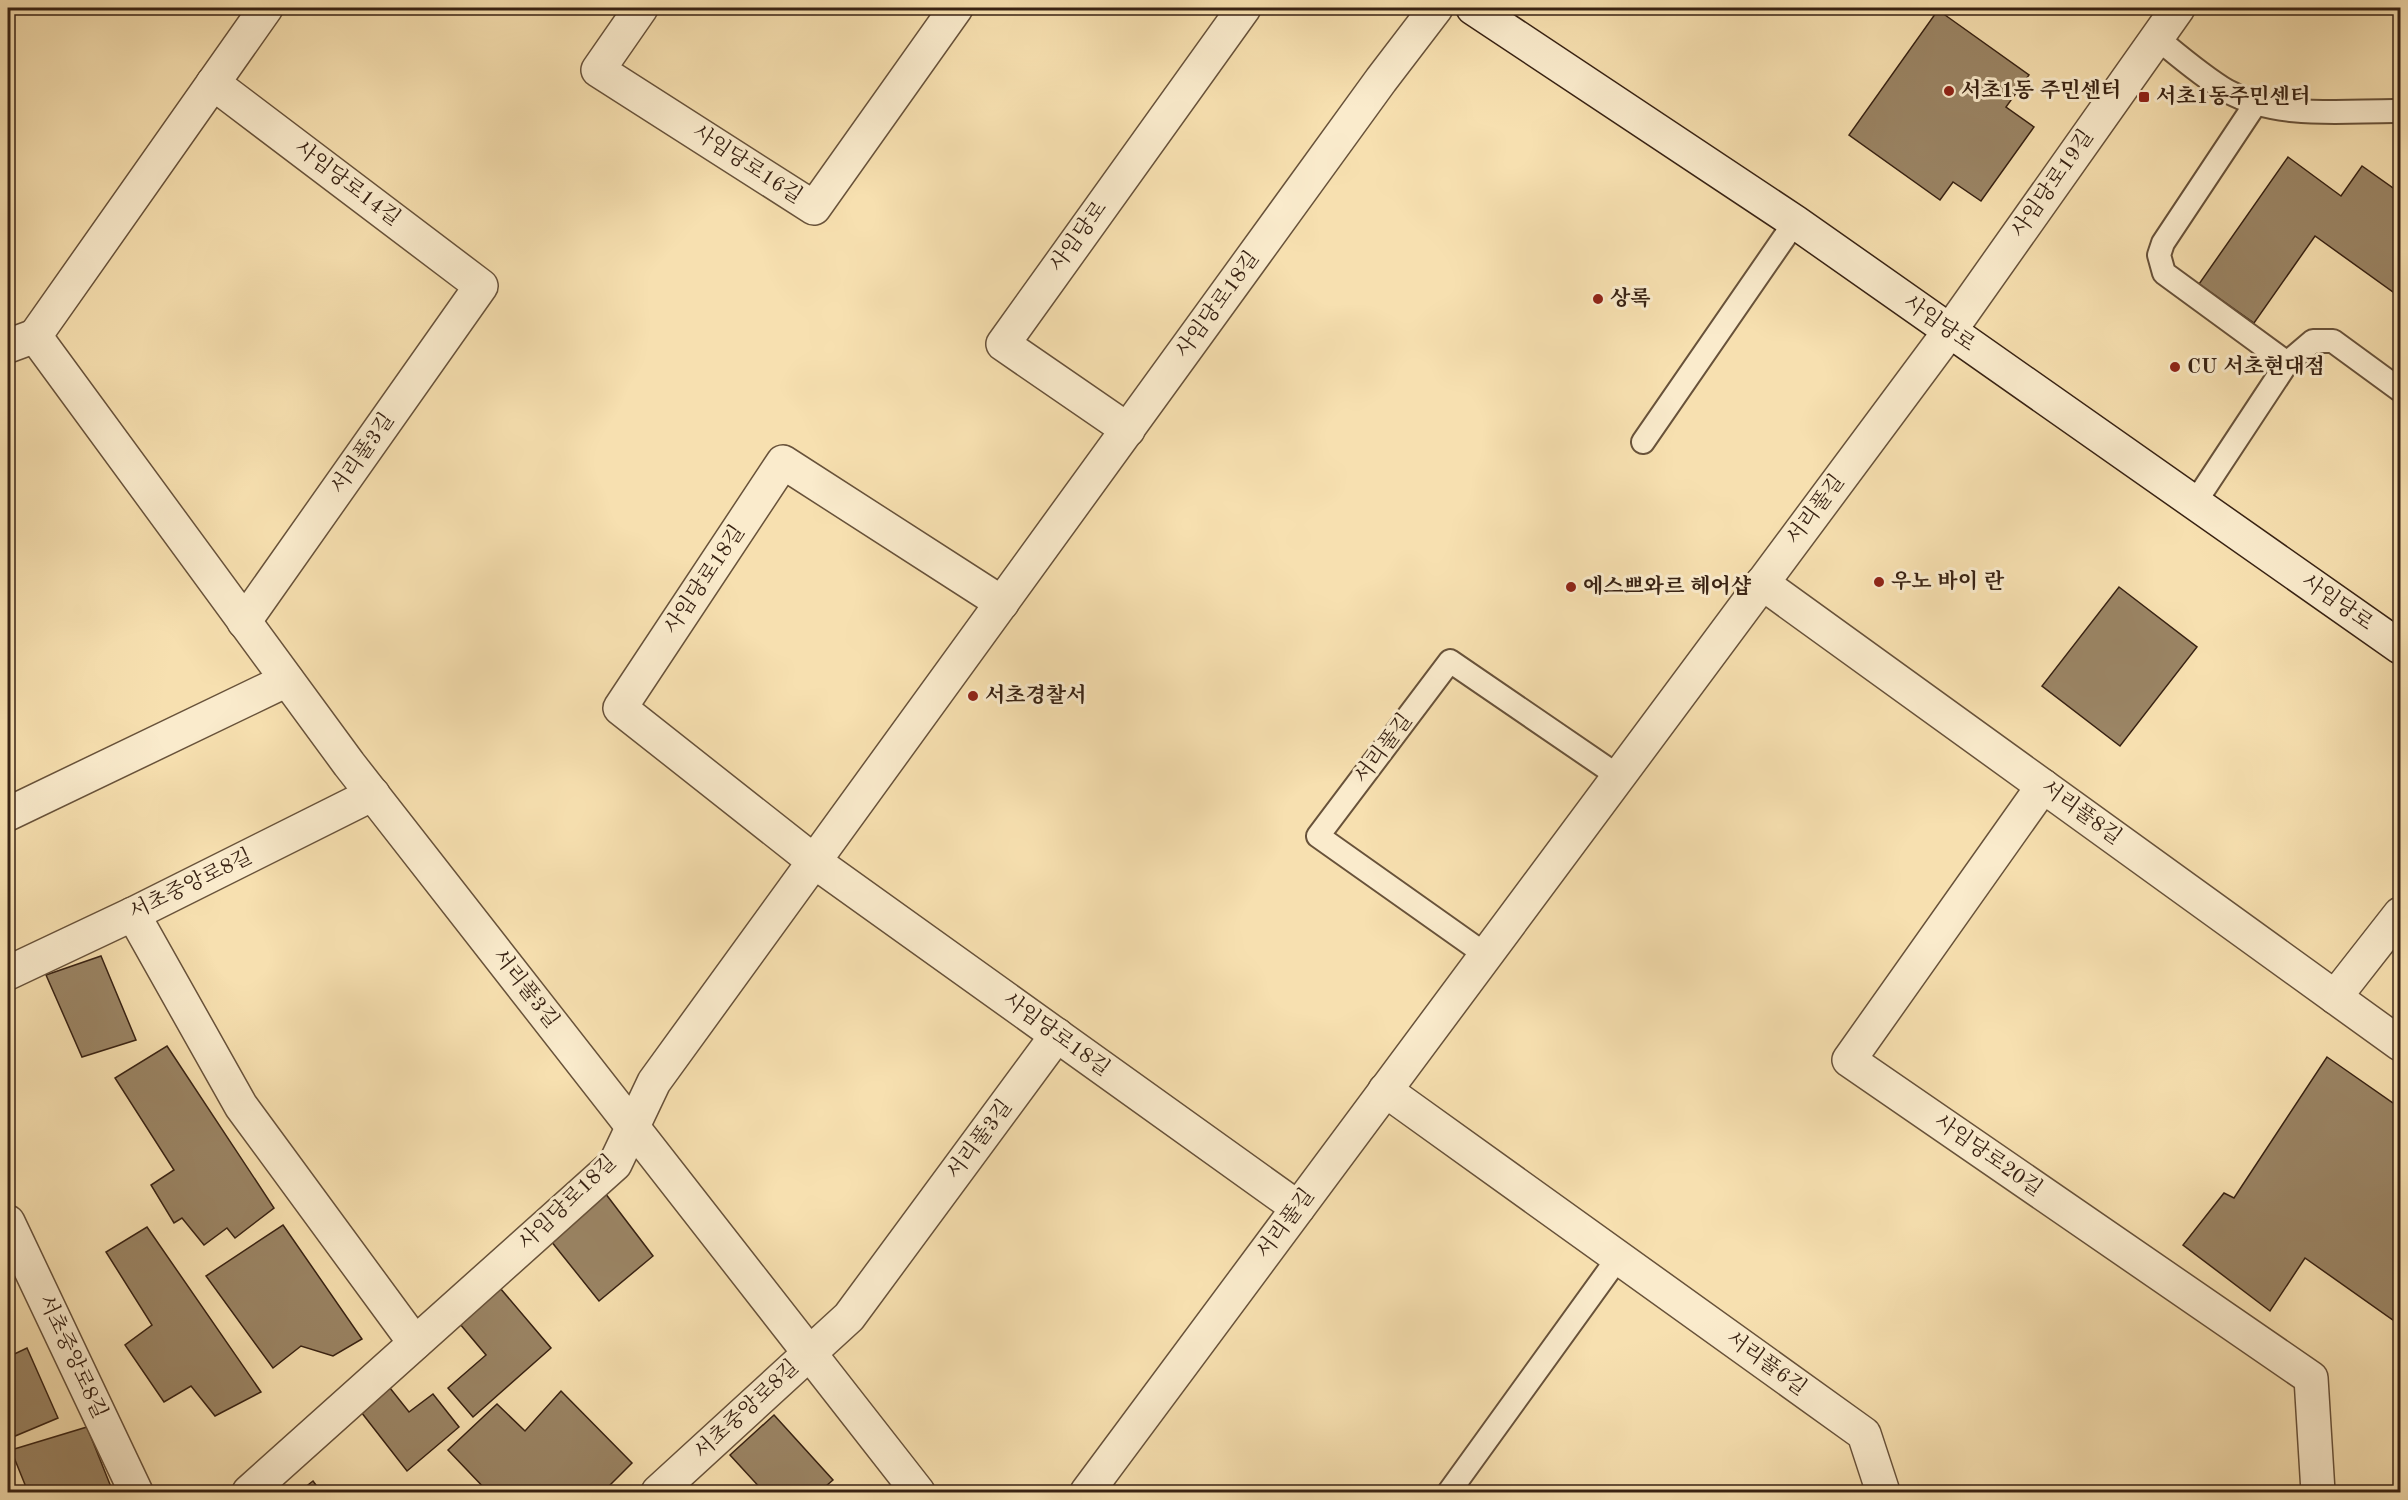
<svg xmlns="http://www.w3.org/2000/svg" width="2408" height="1500" font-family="'Old Standard TT','Noto Serif KR',serif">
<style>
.building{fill:#9b8565;stroke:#382213;stroke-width:1.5}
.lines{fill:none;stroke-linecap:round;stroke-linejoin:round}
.service-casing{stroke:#68523a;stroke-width:26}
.minor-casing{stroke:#68523a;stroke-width:36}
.secondary-casing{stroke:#382213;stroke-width:36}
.service{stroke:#faebcc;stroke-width:22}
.minor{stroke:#faebcc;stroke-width:33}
.secondary{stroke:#faebcc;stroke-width:33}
.poi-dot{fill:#8f2418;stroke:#faebcc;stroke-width:2}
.labels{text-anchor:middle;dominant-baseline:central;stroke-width:6;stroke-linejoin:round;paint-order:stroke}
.poi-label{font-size:21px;font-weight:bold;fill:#382213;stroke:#faebcc;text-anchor:start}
.street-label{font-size:21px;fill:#382213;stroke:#faebcc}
</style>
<rect width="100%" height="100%" fill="#f7e0b0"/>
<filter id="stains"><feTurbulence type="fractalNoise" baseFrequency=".00333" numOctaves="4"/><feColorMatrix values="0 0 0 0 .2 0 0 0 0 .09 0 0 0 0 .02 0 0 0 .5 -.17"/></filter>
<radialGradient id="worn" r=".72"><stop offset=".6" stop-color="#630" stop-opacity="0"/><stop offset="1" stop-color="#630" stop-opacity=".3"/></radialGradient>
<g class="building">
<path d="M1938,10L2029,75L2006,107L2034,127L1981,201L1953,182L1940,200L1849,135Z"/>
<path d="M2288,157L2341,196L2362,166L2400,193V297L2315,236L2254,323L2199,284Z"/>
<path d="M2119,587L2197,647L2120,746L2042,686Z"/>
<path d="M101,956L136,1040L82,1057L46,975Z"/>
<path d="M167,1046L274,1208L235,1238L227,1228L204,1245L182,1218L174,1223L151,1185L174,1170L115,1078Z"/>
<path d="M2327,1057L2400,1108V1325L2305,1258L2270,1311L2183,1245L2224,1193L2234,1198Z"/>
<path d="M602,1189L653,1256L599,1301L547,1236Z"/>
<path d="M283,1225L362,1339L333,1356L301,1346L273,1368L206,1276Z"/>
<path d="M147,1227L261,1392L215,1416L191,1386L164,1402L125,1345L152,1325L106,1252Z"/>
<path d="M500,1288L551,1348L473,1417L448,1388L486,1355L460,1324Z"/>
<path d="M27,1348L58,1418L8,1439V1357Z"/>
<path d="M386,1383L409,1412L433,1394L459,1427L407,1471L358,1408Z"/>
<path d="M561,1391L632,1463L603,1492H488L448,1450L497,1404L525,1431Z"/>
<path d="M774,1415L833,1480L819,1492H764L730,1455Z"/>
<path d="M87,1427L113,1492H28L11,1450Z"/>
<path d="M313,1481L321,1492H299Z"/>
</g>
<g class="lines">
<g class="service-casing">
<g id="service">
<path d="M2157,38C2179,56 2202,76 2227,91C2278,119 2339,111 2394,111"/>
<path d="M2256,103L2163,243L2159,255L2164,273L2287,363"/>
<path d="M1643,442L1795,222"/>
<path d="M2194,504L2287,363L2313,341H2333L2400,390"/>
<path d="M1486,955L1318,836L1450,661L1618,776"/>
<path d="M1449,1492L1618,1258"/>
</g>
</g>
<g class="minor-casing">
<g id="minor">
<path d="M641,8L598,70L814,208L956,8"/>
<path d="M213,83L481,286L244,622"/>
<path d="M35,336L349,764L918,1492"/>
<path d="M35,336L266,8"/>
<path d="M8,346L35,336"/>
<path d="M1128,430L1003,344L1244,8"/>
<path d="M1762,583L2400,1044"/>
<path d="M1002,603L783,462L620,708L815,862L1298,1208"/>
<path d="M2043,786L1849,1060L2311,1378L2318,1492"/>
<path d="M8,814L287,680"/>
<path d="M133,914L241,1106L415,1343"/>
<path d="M8,973L133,914L373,794"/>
<path d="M2335,997L2400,914"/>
<path d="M1385,1090L1864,1434L1883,1492"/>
<path d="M8,1222L136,1492"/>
<path d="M249,1492L615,1164L654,1082L1381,80L1436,8"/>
<path d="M658,1492L849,1317L1057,1035"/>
<path d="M1087,1492L1949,332L2178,8"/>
</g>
</g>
<g class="secondary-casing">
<path id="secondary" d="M1473,8L1795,222L2400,647"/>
</g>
<use href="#service" class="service"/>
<use href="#minor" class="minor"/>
<use href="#secondary" class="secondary"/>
</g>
<g class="poi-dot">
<circle cx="1949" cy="91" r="6"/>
<rect x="2138" y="91" width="12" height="12" rx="3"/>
<circle cx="1598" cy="299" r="6"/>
<circle cx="2175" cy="367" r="6"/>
<circle cx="1879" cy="582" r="6"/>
<circle cx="1571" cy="587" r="6"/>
<circle cx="973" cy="696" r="6"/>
</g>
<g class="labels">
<g class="poi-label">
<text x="1961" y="91">서초1동 주민센터</text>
<text x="2156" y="97">서초1동주민센터</text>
<text x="1610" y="299">상록</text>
<text x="2187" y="367">CU 서초현대점</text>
<text x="1891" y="582">우노 바이 란</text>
<text x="1583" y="587">에스쁘와르 헤어샵</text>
<text x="985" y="696">서초경찰서</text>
</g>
<g class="street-label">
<text transform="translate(747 165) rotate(33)">사임당로16길</text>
<text transform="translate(347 184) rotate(37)">사임당로14길</text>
<text transform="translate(2053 184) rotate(-55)">사임당로19길</text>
<text transform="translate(1079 237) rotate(-54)">사임당로</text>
<text transform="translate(1218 305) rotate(-54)">사임당로18길</text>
<text transform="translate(1939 324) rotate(35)">사임당로</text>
<text transform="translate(363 454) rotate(-55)">서리풀3길</text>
<text transform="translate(1816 510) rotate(-53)">서리풀길</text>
<text transform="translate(705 580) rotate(-56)">사임당로18길</text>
<text transform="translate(2337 603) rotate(35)">사임당로</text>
<text transform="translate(1384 749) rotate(-53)">서리풀길</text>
<text transform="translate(2081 813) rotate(36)">서리풀8길</text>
<text transform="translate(191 885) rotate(-26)">서초중앙로8길</text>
<text transform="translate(525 989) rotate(52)">서리풀3길</text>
<text transform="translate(1056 1035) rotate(36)">사임당로18길</text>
<text transform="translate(980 1140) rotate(-53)">서리풀3길</text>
<text transform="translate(1988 1156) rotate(35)">사임당로20길</text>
<text transform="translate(568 1203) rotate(-44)">사임당로18길</text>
<text transform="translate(1286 1224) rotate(-53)">서리풀길</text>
<text transform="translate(72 1357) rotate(65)">서초중앙로8길</text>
<text transform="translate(1766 1364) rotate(36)">서리풀6길</text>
<text transform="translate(747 1410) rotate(-43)">서초중앙로8길</text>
</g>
</g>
<rect width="2408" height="1500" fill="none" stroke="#f7e0b0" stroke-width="30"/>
<rect x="9" y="9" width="2390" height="1482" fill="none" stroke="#382213" stroke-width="3"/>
<rect x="15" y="15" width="2378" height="1470" fill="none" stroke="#382213" stroke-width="1.5"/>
<rect width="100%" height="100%" filter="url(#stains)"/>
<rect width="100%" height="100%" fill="url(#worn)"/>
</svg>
